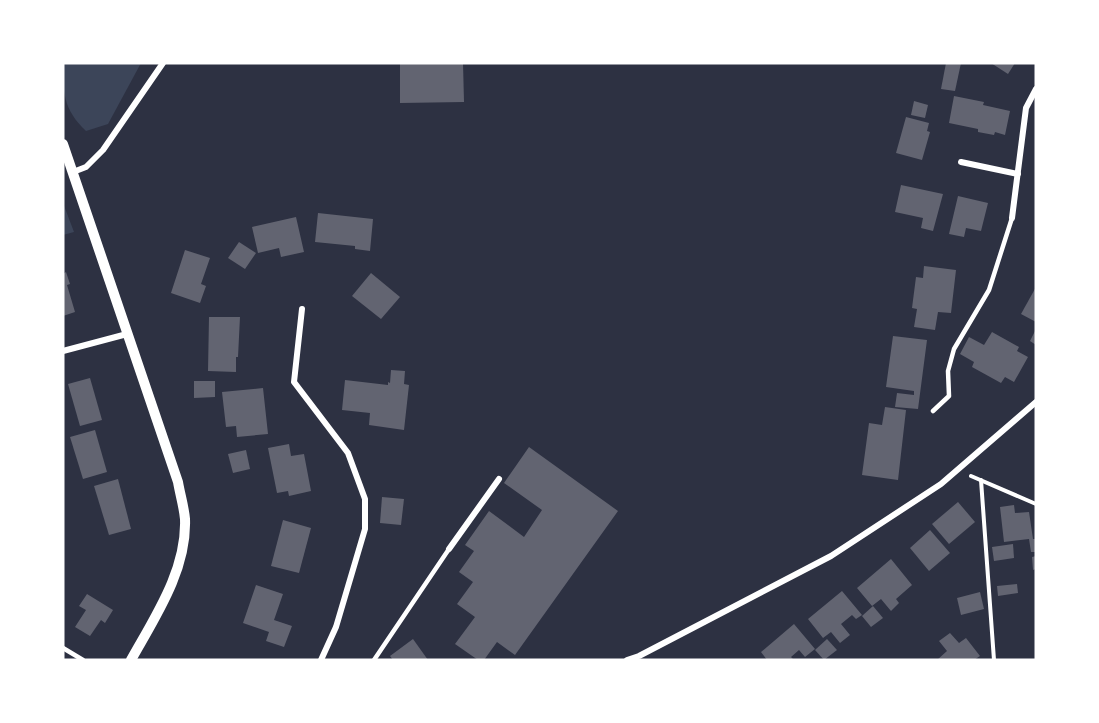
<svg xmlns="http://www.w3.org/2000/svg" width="1099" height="723" font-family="'Space Grotesk',sans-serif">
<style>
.green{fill:#3c4559}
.building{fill:#626471}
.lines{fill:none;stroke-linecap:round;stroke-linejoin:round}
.path{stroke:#fff;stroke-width:4}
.service{stroke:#fff;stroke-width:4.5}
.minor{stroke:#fff;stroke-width:6}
.tertiary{stroke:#fff;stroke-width:10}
</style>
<rect width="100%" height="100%" fill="#2d3142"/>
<g class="green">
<path d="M63,63H141L108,124L86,131C63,109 63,93 63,63Z"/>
<path d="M63,203L74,232L63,235Z"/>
</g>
<g class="building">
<path d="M400,63H463L464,102L400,103Z"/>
<path d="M946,63H961L955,91L941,89Z"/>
<path d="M991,63H1015L1008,74Z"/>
<path d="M954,96L984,102L983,105L1010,111L1005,135L995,132L994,135L978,132V129L949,123Z"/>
<path d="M914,101L928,105L925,118L911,115Z"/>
<path d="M906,117L929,123L927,131L930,132L922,160L896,153Z"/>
<path d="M901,185L943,194L933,231L921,228L923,218L895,212Z"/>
<path d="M958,196L988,203L981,231L966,228L964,237L949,234Z"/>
<path d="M318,213L373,219L370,251L355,249V246L315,242Z"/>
<path d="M296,217L304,252L281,257L279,248L258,253L252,227Z"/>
<path d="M239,242L256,253L245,269L228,258Z"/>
<path d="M185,250L210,258L201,284L206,286L200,303L171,293Z"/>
<path d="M924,266L956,270L951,313L938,312L935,330L914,327L917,309L912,308L916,277L923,278Z"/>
<path d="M66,272L70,284L67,285L75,312L63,316V274Z"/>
<path d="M371,273L400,297L381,319L352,296Z"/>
<path d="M1036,287V322L1021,314Z"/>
<path d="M209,317H240L238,357H236V372L208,371Z"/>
<path d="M1036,329V345L1030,341Z"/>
<path d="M992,332L1019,347L1017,351L1028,357L1014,382L1005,377L1001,383L972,367L974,362L960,354L969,337L984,345Z"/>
<path d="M893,336L927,340L918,409L895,407L897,393L914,395V391L886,387Z"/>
<path d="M391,370L405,371L404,384L409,385L404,430L369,425L370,413L342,410L345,380L388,385V382L390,383Z"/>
<path d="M90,378L102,420L80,426L68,384Z"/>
<path d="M194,381H215V397L194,398Z"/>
<path d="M263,388L268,434L237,437L236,426L226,427L222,392Z"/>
<path d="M885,407L906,410L898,480L862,475L869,423L882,425Z"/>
<path d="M95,430L107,472L83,479L70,437Z"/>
<path d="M289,444L291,456L304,454L311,491L289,496L288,491L277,493L268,448Z"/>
<path d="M529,447L618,511L515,655L497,642L484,660H478L455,644L475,617L457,604L473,582L459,572L474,551L465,545L489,511L524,537L542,510L504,483Z"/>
<path d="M246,450L250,469L233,473L228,454Z"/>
<path d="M118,479L131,529L109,535L94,486Z"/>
<path d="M382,497L404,499L401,525L380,523Z"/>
<path d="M958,502L975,522L949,544L932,524Z"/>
<path d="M1014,505L1015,513L1029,512L1033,539H1036V552H1031L1029,539L1004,542L1000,507Z"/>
<path d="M283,520L311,528L299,573L271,566Z"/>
<path d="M930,530L950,553L929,571L910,548Z"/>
<path d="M1013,544L1014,558L994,561L992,547Z"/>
<path d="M1036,556V569L1033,570L1032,557Z"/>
<path d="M891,559L912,585L896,599L899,603L891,611L881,599L872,606L857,588Z"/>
<path d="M1017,584L1018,593L998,596L997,586Z"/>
<path d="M256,585L283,594L274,620L292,626L284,647L266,641L269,632L243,623Z"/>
<path d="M842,591L862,615L856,619L852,615L841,624L850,635L840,643L831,632L823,638L808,619Z"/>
<path d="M980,592L984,609L961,615L957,598Z"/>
<path d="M87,594L113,610L105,623L101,620L90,636L75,627L86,610L79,606Z"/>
<path d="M873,606L883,618L871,627L862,616Z"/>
<path d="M794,624L815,649L805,657L799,650L791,657L794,660H767L761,652Z"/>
<path d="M950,633L959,643L966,638L980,656L974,660H937L947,651L939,641Z"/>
<path d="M413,639L428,660H393L390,656Z"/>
<path d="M827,639L837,650L824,660L815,650Z"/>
</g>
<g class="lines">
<g class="path">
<path d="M971,476L1036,504"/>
<path d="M981,480L994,660"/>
</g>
<g class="service">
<path d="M933,411L949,396L948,371L954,349L989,290L1012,218"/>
<path d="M63,648L83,660"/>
<path d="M374,660L449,549"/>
</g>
<g class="minor">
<path d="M961,162L1018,174"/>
<path d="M73,172L86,167L103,150L163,63"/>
<path d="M1012,218L1026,108L1036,89"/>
<path d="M302,309L294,382L348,453L365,499V529L336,627L321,660"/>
<path d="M63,351L127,334"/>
<path d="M449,549L499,479"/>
<path d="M627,660L639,656L831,556L941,484L1036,402"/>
</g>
<path class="tertiary" d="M63,144L178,482C180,494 184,507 185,519C187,570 155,617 131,660"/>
</g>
<rect width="1099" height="723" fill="none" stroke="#ffffff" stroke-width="129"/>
</svg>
